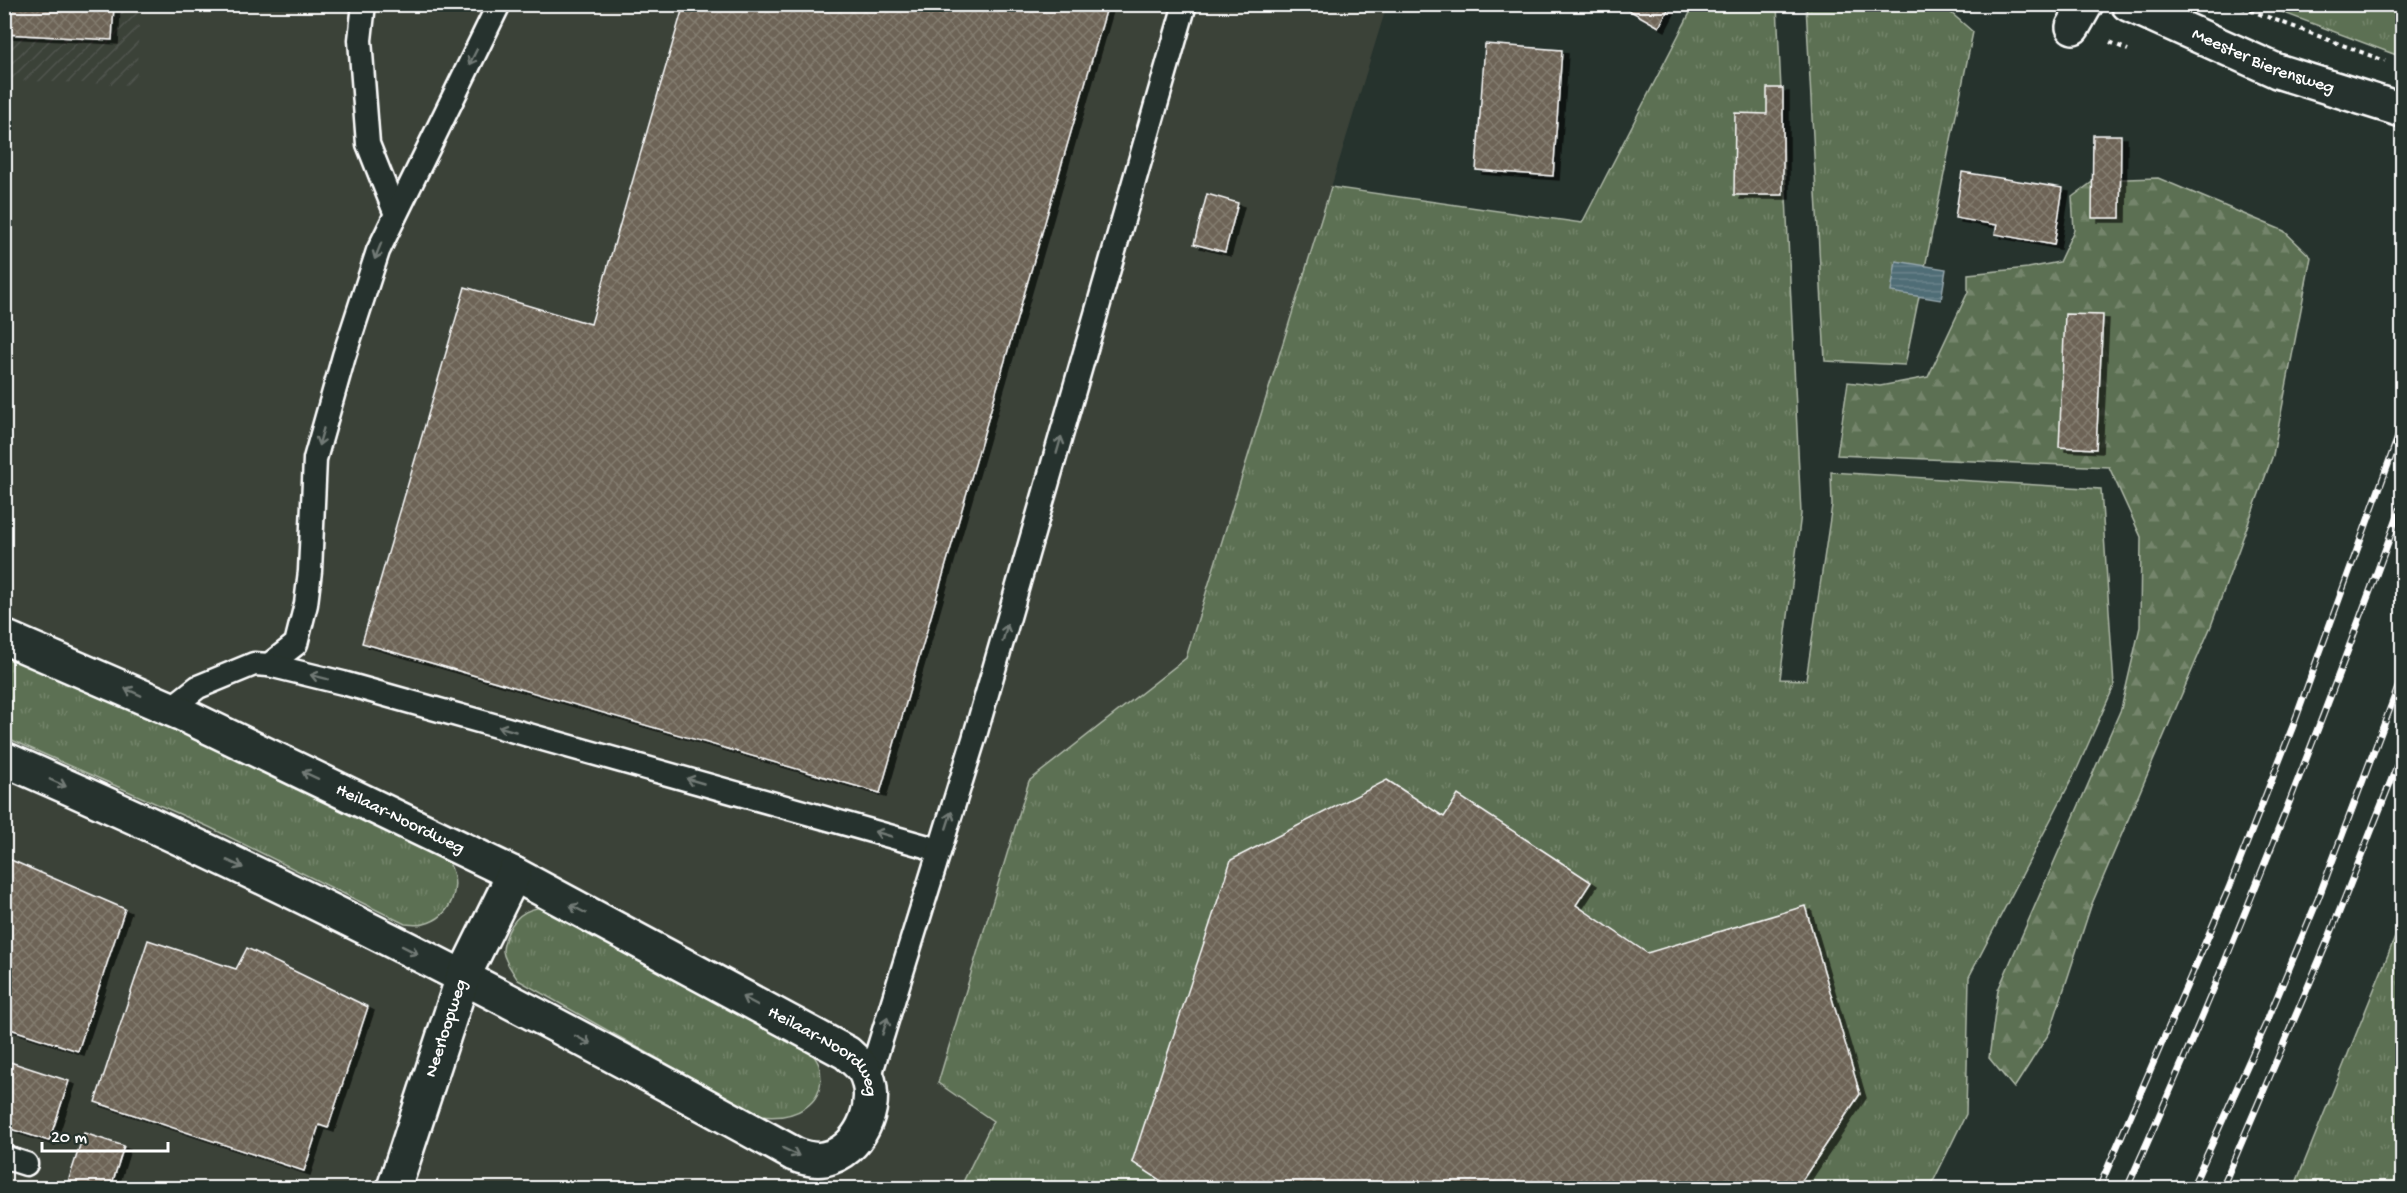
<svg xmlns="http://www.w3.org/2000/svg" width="2407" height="1193" font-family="'Gochi Hand',sans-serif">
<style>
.built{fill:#3b4239}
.industrial{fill:url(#industrial-furrows)}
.grass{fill:url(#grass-tufts);stroke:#aeb8a8;stroke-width:1.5}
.forest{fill:url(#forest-firs);stroke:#aeb8a8;stroke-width:1.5}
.water{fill:url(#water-rules);stroke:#96a7ad;stroke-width:1.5}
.building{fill:url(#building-cross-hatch);stroke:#fff;stroke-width:1.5;filter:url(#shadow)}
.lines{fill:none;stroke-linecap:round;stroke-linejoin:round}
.lane-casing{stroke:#fff;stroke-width:27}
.street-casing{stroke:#fff;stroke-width:38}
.path{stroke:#fff;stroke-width:4;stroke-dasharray:4.5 4.5;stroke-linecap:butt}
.lane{stroke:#26332d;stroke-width:22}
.street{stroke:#26332d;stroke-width:33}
.rail-casing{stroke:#fff;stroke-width:7}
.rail{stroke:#26332d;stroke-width:4.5;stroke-dasharray:14;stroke-linecap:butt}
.oneway{stroke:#727a76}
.labels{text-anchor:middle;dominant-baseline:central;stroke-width:6;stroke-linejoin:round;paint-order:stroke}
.street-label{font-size:18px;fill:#fff;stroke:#26332d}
</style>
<defs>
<pattern id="industrial-furrows" width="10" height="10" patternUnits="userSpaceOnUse" patternTransform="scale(1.5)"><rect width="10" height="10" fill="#3b4239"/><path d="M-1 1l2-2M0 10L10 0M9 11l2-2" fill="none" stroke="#4f554d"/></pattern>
<pattern id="grass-tufts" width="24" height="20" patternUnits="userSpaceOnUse" patternTransform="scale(1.5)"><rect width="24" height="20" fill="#5c7052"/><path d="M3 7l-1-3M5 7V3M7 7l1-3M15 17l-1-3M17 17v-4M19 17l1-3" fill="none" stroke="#74856c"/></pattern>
<pattern id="forest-firs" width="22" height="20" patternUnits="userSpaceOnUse" patternTransform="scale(1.5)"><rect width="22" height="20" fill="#5c7052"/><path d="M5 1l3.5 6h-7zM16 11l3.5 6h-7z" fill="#74856c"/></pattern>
<pattern id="water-rules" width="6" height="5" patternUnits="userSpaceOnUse" patternTransform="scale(1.5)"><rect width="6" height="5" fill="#506d76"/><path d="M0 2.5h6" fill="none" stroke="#6a838b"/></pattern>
<pattern id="building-cross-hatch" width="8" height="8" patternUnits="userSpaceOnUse" patternTransform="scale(1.5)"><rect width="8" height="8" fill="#6d6456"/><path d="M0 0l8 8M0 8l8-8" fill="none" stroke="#837b6f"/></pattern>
<filter id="shadow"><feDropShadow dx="6" dy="4" stdDeviation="0" flood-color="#0009"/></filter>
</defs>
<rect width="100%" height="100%" fill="#26332d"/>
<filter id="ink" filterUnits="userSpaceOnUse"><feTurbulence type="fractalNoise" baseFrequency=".0167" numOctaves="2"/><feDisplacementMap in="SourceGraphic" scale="12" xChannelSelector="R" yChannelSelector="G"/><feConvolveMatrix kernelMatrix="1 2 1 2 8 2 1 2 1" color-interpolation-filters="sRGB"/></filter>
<g filter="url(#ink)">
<path class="built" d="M5,5H1387L1186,659L1029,781L993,1120L960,1188H5Z"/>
<path class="industrial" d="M5,5H140L136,85L5,80Z"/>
<g class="grass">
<path d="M1694,5H1777L1801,514L1780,679L1806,680L1832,505L1831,472L2101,489L2114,686L2077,769L1969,977L1966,1114L1930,1188H960L993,1121L938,1083L1029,781L1186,658L1331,187L1582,223Z"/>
<path d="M1806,5H1942L1973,32L1905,365L1825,361Z"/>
<path d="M2263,5H2402V57L2391,53Z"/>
<path d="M4,648L436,848C440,853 446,858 449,863C462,887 452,917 424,924C419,926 411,924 405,924L209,827L5,737Z"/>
<path d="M553,906L807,1045C810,1051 817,1059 819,1065C829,1106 793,1120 760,1116L518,980C513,972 504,961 503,951C503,946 506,937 508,932C517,912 531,907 553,906Z"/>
<path d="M2402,920V1188H2293H2294Z"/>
</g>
<path class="forest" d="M2158,178L2284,231L2311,257L2273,455L2211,626L2091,906L2050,1032L2014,1088L1989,1058L1998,990L2121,709L2140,627L2141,537L2109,467L1837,455L1848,382L1880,386L1928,377L1968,292V274L2028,268L2059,262L2074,230L2072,197L2095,180Z"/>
<path class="water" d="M1896,261L1946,269L1941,300L1891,292Z"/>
<g class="building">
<path d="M4,4H114L112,40L4,34Z"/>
<path d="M684,4H1108L880,793L362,643L465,287L591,324Z"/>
<path d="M1618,4H1671L1659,27Z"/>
<path d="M1485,44L1562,50L1553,176L1476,170Z"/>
<path d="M1767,88H1783V195H1734L1735,113L1767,114Z"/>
<path d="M2093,135H2121L2120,218H2092Z"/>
<path d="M1962,172L2063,188L2054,245L1995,234L1997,225L1955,218Z"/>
<path d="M1207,194L1238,203L1225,252L1194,244Z"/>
<path d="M2065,314L2103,315L2096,449L2059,447Z"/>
<path d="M1387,780L1444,817L1458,795L1591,882L1576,905L1647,953L1805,906L1860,1094L1797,1188H1172L1132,1162L1231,860Z"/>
<path d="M4,857L125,909L78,1051L4,1027Z"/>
<path d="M148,940L236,969L247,948L368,1007L328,1128L319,1125L304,1171L95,1102Z"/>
<path d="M4,1060L69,1081L49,1141L4,1127Z"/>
<path d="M84,1133L124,1146L112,1184L125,1188H66Z"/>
</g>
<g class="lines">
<g class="lane-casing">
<g id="lane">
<path d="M364,4L360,40L368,144L395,212"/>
<path d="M269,665L296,644L306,604L310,571L315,459L344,356L378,251L499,4"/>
<path d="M170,709L198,687L254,664L269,665L343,683L939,850"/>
<path d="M868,1082L974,739L1185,4"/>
<path d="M4,1157L26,1164"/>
</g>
</g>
<g class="street-casing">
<g id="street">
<path id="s1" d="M2128,4L2277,71L2402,110"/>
<path d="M2073,27L2086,4"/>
<path id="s2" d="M4,637L180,713L514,874L847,1053C853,1059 860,1064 864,1070C881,1100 863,1146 831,1157C818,1162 806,1159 794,1154C537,1012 275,876 4,759"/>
<path id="s3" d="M394,1188L463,977L514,874"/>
</g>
</g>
<g class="path">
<path d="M2233,4L2385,61"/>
<path d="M2110,42L2128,50"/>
</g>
<use href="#lane" class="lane"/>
<use href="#street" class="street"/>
<g class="rail-casing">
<g id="rail">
<path d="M2099,1188L2229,888L2293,726L2402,426"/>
<path d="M2127,1188C2228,964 2318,735 2402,504"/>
<path d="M2192,1188L2265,1026L2318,899L2402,677"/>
<path d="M2222,1188L2328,940L2402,753"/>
</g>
</g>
<use href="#rail" class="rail"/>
</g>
<defs><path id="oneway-shaft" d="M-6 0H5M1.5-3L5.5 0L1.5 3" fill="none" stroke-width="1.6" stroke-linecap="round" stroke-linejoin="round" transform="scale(1.5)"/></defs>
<g class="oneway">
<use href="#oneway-shaft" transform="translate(473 57) rotate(117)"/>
<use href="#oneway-shaft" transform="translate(378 251) rotate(112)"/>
<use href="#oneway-shaft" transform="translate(321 437) rotate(106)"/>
<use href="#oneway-shaft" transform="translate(1059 445) rotate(-74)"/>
<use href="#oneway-shaft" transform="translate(1005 633) rotate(-74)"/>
<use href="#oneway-shaft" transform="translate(319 677) rotate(-166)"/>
<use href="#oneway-shaft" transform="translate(133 692) rotate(-156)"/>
<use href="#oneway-shaft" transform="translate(507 729) rotate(-164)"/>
<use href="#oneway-shaft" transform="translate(310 775) rotate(-155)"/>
<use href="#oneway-shaft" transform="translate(695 781) rotate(-164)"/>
<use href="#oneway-shaft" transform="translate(58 783) rotate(24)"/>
<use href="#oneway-shaft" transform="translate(949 820) rotate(-72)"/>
<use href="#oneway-shaft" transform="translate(883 834) rotate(-164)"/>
<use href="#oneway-shaft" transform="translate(235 864) rotate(25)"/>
<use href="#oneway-shaft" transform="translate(578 909) rotate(-152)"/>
<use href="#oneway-shaft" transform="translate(410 950) rotate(27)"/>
<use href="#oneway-shaft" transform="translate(750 1001) rotate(-152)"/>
<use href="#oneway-shaft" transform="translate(885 1026) rotate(-73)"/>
<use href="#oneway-shaft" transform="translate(583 1040) rotate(28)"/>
<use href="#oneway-shaft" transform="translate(791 1152) rotate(26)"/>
</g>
</g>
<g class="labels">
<g class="street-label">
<text stroke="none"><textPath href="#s1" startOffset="147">Meester Bierensweg</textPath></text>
<text stroke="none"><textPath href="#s2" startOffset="436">Heilaar-Noordweg</textPath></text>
<text stroke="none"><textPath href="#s3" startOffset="168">Neerloopweg</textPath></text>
<text stroke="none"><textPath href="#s2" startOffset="922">Heilaar-Noordweg</textPath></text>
</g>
</g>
<rect width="2407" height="1193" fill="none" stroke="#26332d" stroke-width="24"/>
<rect x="12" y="12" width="2383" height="1169" fill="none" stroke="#fff" stroke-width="2" filter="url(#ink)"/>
<path d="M42 1142v9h126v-9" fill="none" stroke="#ffffff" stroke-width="3"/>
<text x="51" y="1142" font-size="18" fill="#ffffff" stroke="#26332d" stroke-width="4.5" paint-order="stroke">20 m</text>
</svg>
